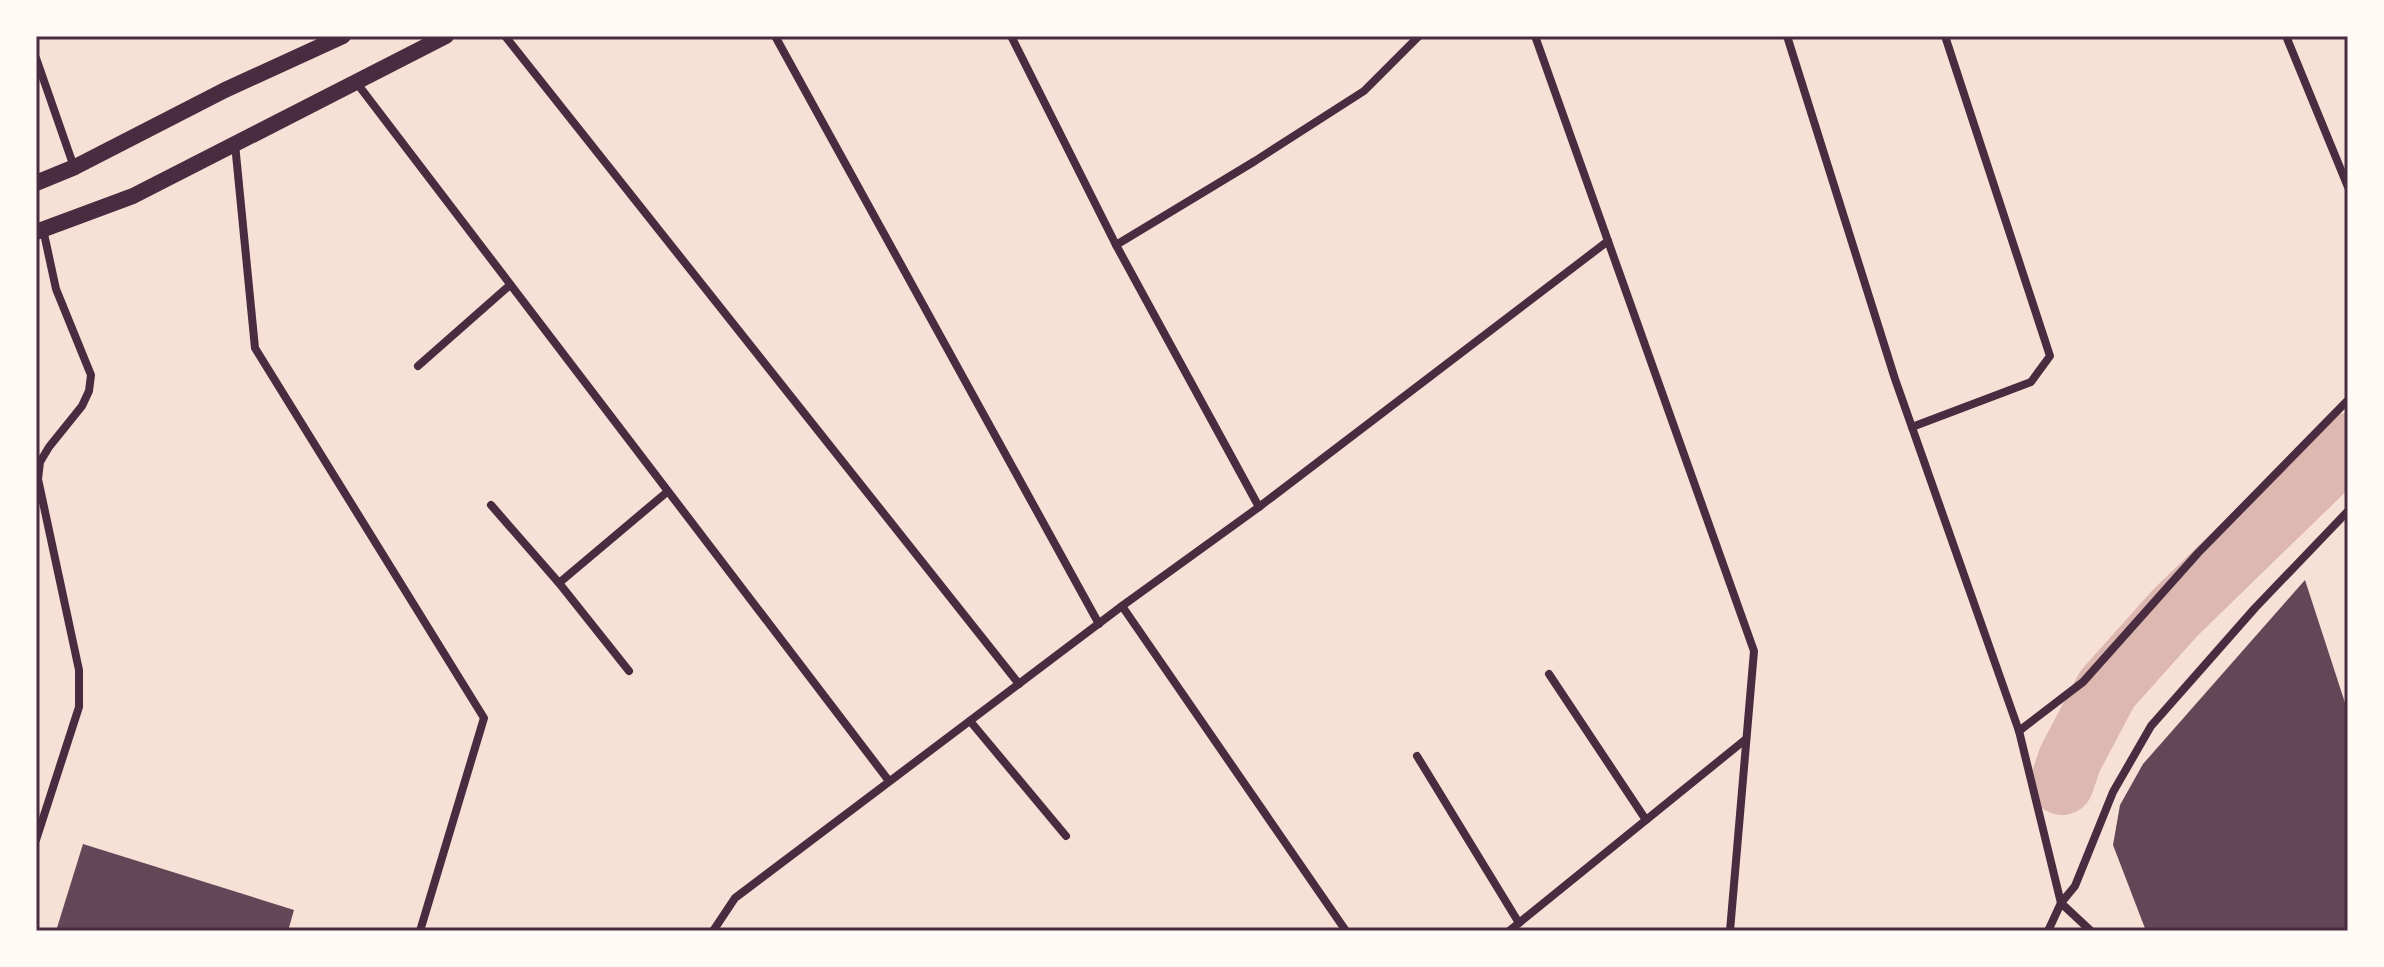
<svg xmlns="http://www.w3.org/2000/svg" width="2384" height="967" font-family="Roboto,sans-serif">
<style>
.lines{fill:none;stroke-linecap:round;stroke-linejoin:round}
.river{stroke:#dcb8b0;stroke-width:64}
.building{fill:#644757}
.minor{stroke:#4a2c40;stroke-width:8}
.secondary{stroke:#4a2c40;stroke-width:16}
.neatline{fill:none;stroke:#4a2c40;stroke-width:3}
</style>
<rect width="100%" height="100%" fill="#f7e1d7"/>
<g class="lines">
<path class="river" d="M2062,783L2070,759L2107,689L2175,613L2348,445"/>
</g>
<g class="building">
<path d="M2305,580L2348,712V931H2146L2113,845L2120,805L2143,764Z"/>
<path d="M83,844L294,910L288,931H56Z"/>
</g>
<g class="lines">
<g class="minor">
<path d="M505,36L1019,684"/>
<path d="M775,36L1099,624"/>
<path d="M1011,36L1116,245L1259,507"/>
<path d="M1535,36L1754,651L1730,931"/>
<path d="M1787,36L1895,379L2019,731L2061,903L2048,931"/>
<path d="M2286,36L2348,187"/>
<path d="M36,58L74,167"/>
<path d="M356,82L889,781"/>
<path d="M235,144L255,348L484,718L420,931"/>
<path d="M1116,245L1255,161L1364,91L1419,36"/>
<path d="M418,366L510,285"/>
<path d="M1912,427L2031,382L2050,356L1945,36"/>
<path d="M491,505L559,583L629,671"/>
<path d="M559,583L667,492"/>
<path d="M1122,606L1346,931"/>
<path d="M1549,674L1646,820"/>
<path d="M970,721L1066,836"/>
<path d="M2019,731L2083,682L2198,553L2348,400"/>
<path d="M1417,756L1519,923"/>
<path d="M36,840L79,707V670L38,479L40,462L49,447L82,406L89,391L91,375L56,289L43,229"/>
<path d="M713,931L735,898L1122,606L1259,507L1608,241"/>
<path d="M1509,931L1746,739"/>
<path d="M2091,931L2061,903L2075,886L2113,792L2151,726L2255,608L2348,511"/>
</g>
<g class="secondary">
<path d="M36,183L75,167L225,90L343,36"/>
<path d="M36,232L133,196L446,36"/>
</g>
</g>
<rect width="2384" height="967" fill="none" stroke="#fffaf5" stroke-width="76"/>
<rect x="38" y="38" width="2308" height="891" class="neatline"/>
</svg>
